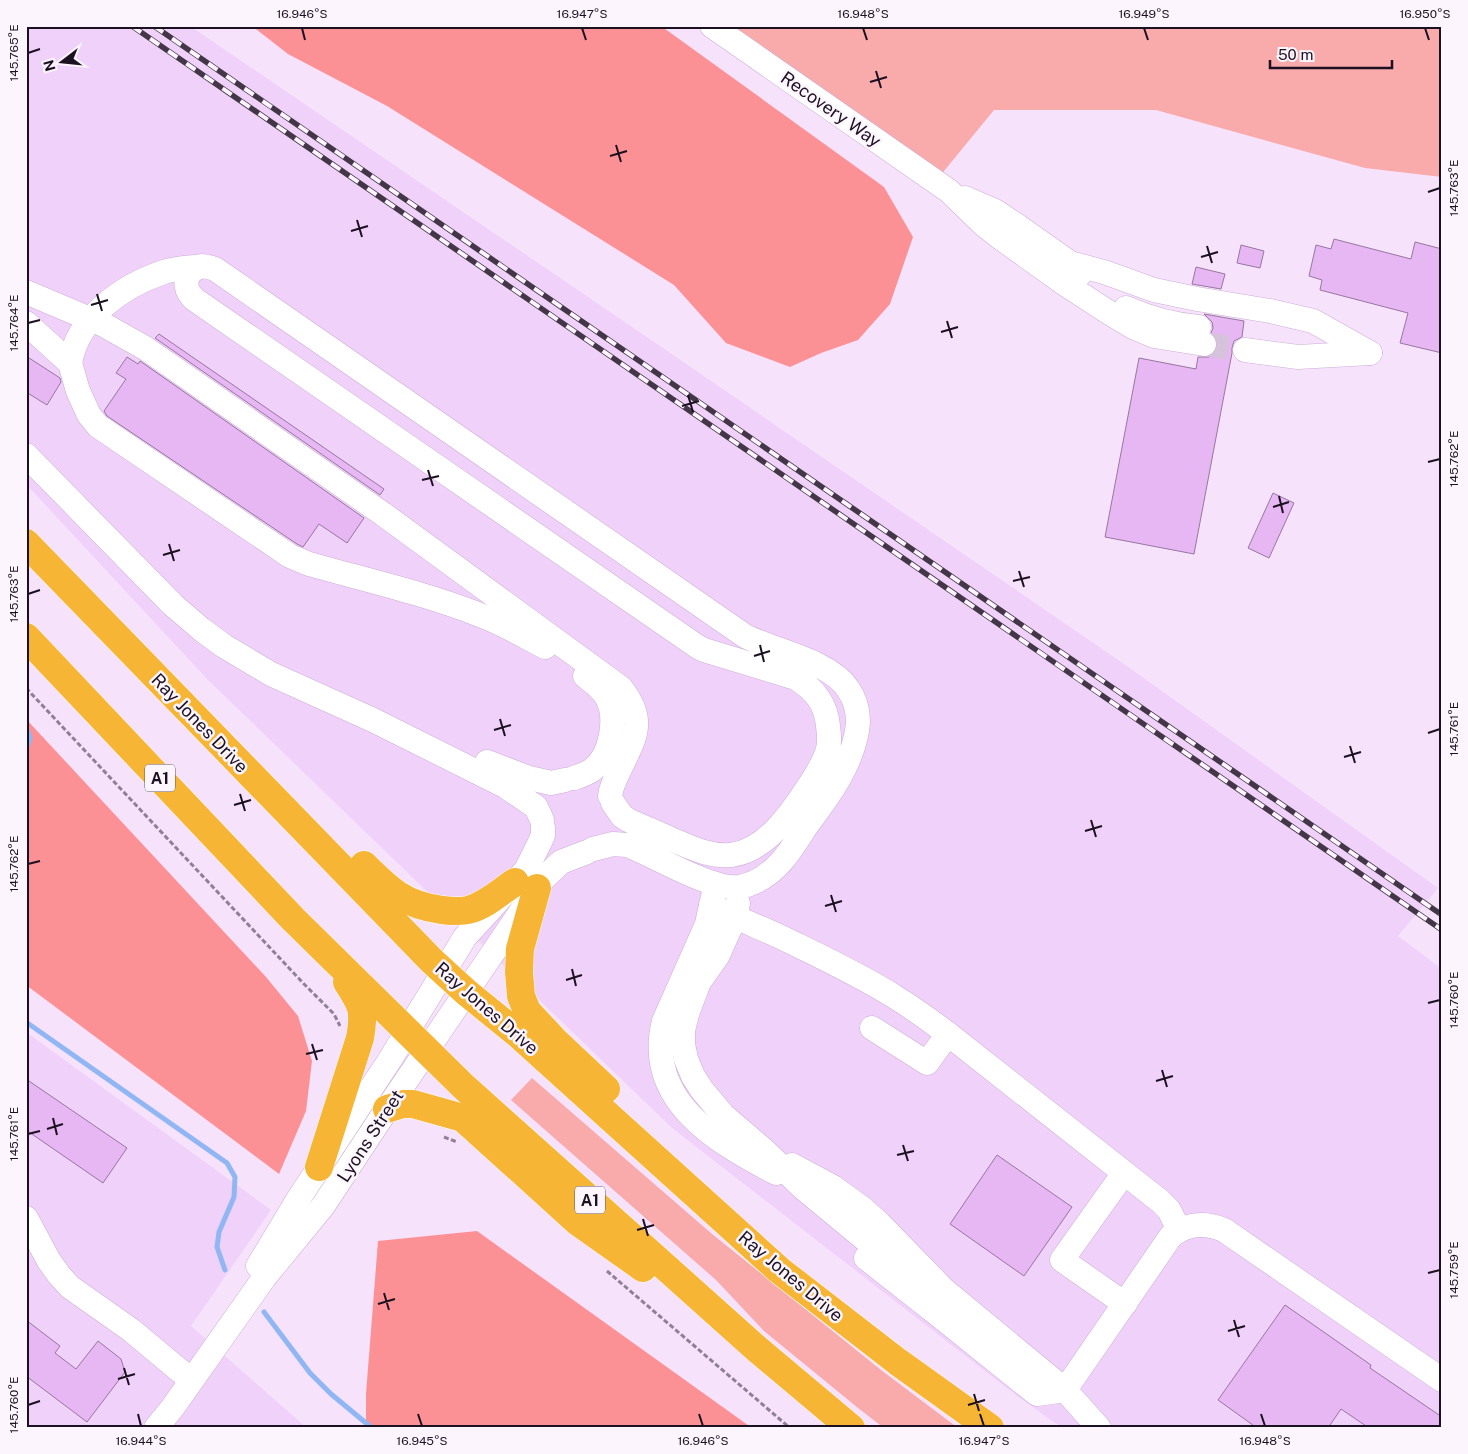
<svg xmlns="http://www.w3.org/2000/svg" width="1468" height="1454" font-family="'Public Sans',sans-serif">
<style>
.built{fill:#f0d1f9}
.green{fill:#f9aaab}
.forest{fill:#fb9194}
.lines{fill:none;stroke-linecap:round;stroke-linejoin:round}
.stream{stroke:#90b7f3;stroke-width:5}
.building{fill:#e6b7f3;stroke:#96779e}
.minor-tunnel{stroke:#d6c3db;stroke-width:24;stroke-dasharray:24 12;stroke-linecap:butt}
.minor-casing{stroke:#ceadd7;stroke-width:25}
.highway-casing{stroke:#fff;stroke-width:29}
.path{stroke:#908095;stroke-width:3;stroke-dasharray:5 2.5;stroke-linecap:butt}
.minor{stroke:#fff;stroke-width:24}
.highway{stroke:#f6b535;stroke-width:28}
.rail-casing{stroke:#423647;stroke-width:5.5}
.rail{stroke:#fcf5fd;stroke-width:4;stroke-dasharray:11;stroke-linecap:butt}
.ticks{fill:none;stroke:#1c1120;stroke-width:2}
.labels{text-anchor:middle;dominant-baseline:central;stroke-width:5;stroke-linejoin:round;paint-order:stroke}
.shield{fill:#fcf5fd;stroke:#5f5562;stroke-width:1}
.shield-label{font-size:16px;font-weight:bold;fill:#1c1120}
.street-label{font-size:18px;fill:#1c1120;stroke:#fcf5fd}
.neatline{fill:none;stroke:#1c1120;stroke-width:2}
.ticks-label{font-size:12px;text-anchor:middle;fill:#1c1120}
</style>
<rect width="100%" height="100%" fill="#f7e2fc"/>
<g class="built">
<path d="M26,26H190L657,344L1124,664L1438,888L1398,936L1442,969V1428H1062L1016,1395L672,1128L208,680L26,484Z"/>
<path d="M26,1032L271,1210L191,1326L307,1428H26Z"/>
</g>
<g class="green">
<path d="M712,26H1442V177L1365,168L1156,110H994L935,182Z"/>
<path d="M532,1078L712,1234L881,1370L958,1428H884L858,1408L764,1331L716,1280L511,1100Z"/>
</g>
<g class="forest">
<path d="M252,26H661L884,187L913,237L890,304L858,340L821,353L790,367L726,343L674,285L387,106L288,54Z"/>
<path d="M26,719L266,977L298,1016L312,1061L306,1111L279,1174L26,985Z"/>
<path d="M477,1231L752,1428H366V1394L378,1241Z"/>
</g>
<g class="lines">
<g class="stream">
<path d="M26,726L30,738L26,750"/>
<path d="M26,1022L227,1163L235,1177L234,1197L219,1232L217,1247L225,1270"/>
<path d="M264,1312L310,1373L331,1394L372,1428"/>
</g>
</g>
<g class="building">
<path d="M1334,239L1411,259L1415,242L1442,249V353L1400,343L1408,313L1320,290L1322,280L1309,276L1316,245L1331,249Z"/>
<path d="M1241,245L1264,251L1260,268L1237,263Z"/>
<path d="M1196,267L1225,274L1221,289L1192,284Z"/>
<path d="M1204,314L1244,321L1242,337L1234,341L1232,348V353L1194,554L1105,537L1139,358L1196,369L1198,357H1209L1215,352L1218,346L1217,339L1211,333L1213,328L1212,322Z"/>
<path d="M159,334L384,489L380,495L155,338Z"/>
<path d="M26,356L60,378L61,382L47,405L26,392Z"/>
<path d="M127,357L138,364L140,361L364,518L347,543L319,524L303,547L297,544L107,416L104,411L126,379L116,373Z"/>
<path d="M1273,493L1294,503L1269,558L1248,548Z"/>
<path d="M26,1079L127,1148L103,1183L26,1130Z"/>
<path d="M997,1155L1072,1207L1024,1276L950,1224Z"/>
<path d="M1285,1305L1371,1365L1370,1368L1442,1417V1428H1369L1341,1409L1328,1428H1257L1218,1400Z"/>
<path d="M26,1320L60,1346L55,1353L76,1369L98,1341L121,1359L125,1372L87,1422L26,1376Z"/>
</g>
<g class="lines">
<path class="minor-tunnel" d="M1204,344L1245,350"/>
<g class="minor-casing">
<g id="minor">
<path d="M712,26L949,191L983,224L998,236L1065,284L1108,312L1133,327L1154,336L1204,344"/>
<path d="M965,198L995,211L1019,227L1070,263L1080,274"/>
<path d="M1070,263L1104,272L1154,290L1197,299L1270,311L1313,321L1370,353"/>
<path d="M26,292L104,325L145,348L383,514L621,688C647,721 635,737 619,771C615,779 611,787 610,796"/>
<path d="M1126,308C1149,318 1174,325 1199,327"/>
<path d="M26,323L70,363L78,391L89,415L98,426L290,556L309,564C366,580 424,593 480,615C502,623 524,636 545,647"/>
<path d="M1245,350L1298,357L1370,353"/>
<path d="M70,363C78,317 122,286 164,272C176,268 189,268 202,266"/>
<path d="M26,455L173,605L201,629L224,646L271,674L373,720L505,786L536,807L542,820"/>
<path d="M487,762L529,778L551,783L565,780"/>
<path d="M574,778C580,776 586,774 592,770C611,756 618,718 607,698C602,688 593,682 585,676"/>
<path d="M593,849L613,844L627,845C654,855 713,891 739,887C756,884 770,874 781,862C790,852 798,839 805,828C826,799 848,772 856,736C857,731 858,726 858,721C858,709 855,699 848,689C830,661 775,651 745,636L215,269C193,259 176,282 194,299L698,647L704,650L796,678C815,690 826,704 828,726C829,733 830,742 828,749C825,762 816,775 809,786C792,812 766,851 731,855C710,857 692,848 673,840C658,833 643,827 628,820L622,816L613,803"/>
<path d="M714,892L707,924L664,1021C644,1101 717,1142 776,1173"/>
<path d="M738,903L736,914L730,928L718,955L699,982L687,1014L683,1030V1044L686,1059L693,1076L702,1090L723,1115L766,1152L802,1187L883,1254L944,1290"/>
<path d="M711,905C737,919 765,929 791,942C826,959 862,976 895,997C913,1008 931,1021 948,1034L1160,1201L1169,1210L1179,1230"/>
<path d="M872,1028L927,1063L948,1034"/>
<path d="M792,1165L833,1187L862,1208L879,1223L944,1290L1065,1390"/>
<path d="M1124,1173L1062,1260L1125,1304"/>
<path d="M26,1218L49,1261L59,1275L70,1287L131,1330L185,1375"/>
<path d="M866,1258L931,1309"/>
<path d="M258,1266L299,1198L391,1058L465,937L526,870L540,842L543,835V828"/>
<path d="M921,1298L931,1309L1037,1394L1065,1390"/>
<path d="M156,1428L173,1407L264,1278L323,1206L387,1109L543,879L561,862L587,852"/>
<path d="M1099,1428L1065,1390L1171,1236C1188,1223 1205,1222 1224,1230L1442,1380"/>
</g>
</g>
<g class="highway-casing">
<g id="highway">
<path d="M26,543L432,961L466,992L519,1035L779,1270L898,1362L990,1428"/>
<path d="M26,637L293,919L463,1086L757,1349L851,1428"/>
<path d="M364,865C389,890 404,905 442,910C450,911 460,912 468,910C485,906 500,892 515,882"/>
<path d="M537,888L520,949L519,972L521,996L527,1011L556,1042L606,1089"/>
<path d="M387,1109L403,1104H413L463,1118L578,1222L643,1268"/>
<path d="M319,1167L360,1038C365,1010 362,1005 347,982"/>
</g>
</g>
<g class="path">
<path d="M26,688L304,984L334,1014L340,1026"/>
<path d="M444,1137L457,1142"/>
<path d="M607,1271L790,1428"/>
</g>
<use href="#minor" class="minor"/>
<use href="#highway" class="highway"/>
<g class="rail-casing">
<g id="rail">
<path d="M132,26L1442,930"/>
<path d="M154,26L1442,915"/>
</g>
</g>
<use href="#rail" class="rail"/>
</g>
<path class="ticks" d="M302,28L305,40M582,28L586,40M863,28L867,40M1144,28L1148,40M1425,28L1429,40M28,53L40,49M876,71L881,88M870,82L887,77M616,145L621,162M610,156L627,151M1428,192L1440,188M357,220L362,237M351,231L368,226M1207,246L1212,263M1201,257L1218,252M97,294L102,311M91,305L108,300M947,321L952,338M28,323L40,320M941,332L958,327M688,395L693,412M682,406L699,401M1428,462L1440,459M428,470L433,486M422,480L439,476M1279,496L1283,513M1273,507L1289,502M169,544L174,561M163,555L180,550M1019,571L1024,587M1013,581L1030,577M28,594L40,590M760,645L764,662M754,656L770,651M500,719L505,736M494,730L511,725M1428,733L1440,729M1350,746L1355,763M1344,757L1361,752M240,794L245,811M234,805L251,800M1091,820L1096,837M1085,831L1102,826M28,864L40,861M831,895L836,912M825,906L842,901M572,969L576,986M566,980L582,975M1428,1003L1440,1000M312,1044L317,1060M306,1054L323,1050M1162,1070L1167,1087M1156,1081L1173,1076M53,1118L57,1135M47,1129L63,1124M28,1134L40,1131M903,1145L908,1161M897,1155L914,1151M643,1219L648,1236M637,1230L654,1225M1428,1273L1440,1270M384,1293L389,1310M378,1304L395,1299M1234,1320L1239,1337M1228,1331L1245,1326M124,1368L129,1385M118,1379L135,1374M974,1394L979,1411M28,1405L40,1401M968,1405L985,1400M138,1414L141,1426M418,1414L422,1426M699,1414L703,1426M980,1414L984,1426M1261,1414L1265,1426"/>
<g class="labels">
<g class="shield">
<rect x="145" y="764.5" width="30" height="27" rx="4"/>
<rect x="575" y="1186.5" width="30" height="27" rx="4"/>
</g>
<g class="shield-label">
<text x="160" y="778">A1</text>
<text x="590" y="1200">A1</text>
</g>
<g class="street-label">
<text transform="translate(831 109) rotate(35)">Recovery Way</text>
<text transform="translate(200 723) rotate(46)">Ray Jones Drive</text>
<text transform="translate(487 1008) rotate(41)">Ray Jones Drive</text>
<text transform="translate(370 1136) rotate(-57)">Lyons Street</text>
<text transform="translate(791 1276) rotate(40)">Ray Jones Drive</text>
</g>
</g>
<rect width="1468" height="1454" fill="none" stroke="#fcf5fd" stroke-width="55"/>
<g transform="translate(62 62) rotate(254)" stroke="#fcf5fd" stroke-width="4" paint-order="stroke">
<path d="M0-4L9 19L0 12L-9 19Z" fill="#1c1120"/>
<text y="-8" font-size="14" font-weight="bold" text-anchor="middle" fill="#1c1120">N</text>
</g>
<path d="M1270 60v8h122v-8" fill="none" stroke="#1c1120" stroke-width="2.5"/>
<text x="1278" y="60" font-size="15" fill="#1c1120" stroke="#fcf5fd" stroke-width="4" paint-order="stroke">50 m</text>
<rect x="28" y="28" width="1412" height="1398" class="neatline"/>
<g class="ticks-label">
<text x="302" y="18">16.946°S</text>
<text x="582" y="18">16.947°S</text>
<text x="863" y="18">16.948°S</text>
<text x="1144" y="18">16.949°S</text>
<text x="1425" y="18">16.950°S</text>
<text transform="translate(14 53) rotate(-90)" y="4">145.765°E</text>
<text transform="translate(1454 188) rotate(-90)" y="4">145.763°E</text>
<text transform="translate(14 323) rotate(-90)" y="4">145.764°E</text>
<text transform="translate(1454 459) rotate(-90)" y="4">145.762°E</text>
<text transform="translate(14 594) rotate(-90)" y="4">145.763°E</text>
<text transform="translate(1454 729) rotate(-90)" y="4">145.761°E</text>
<text transform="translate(14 864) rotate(-90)" y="4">145.762°E</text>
<text transform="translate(1454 1000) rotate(-90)" y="4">145.760°E</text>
<text transform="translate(14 1134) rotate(-90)" y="4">145.761°E</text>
<text transform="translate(1454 1270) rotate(-90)" y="4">145.759°E</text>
<text transform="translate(14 1405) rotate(-90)" y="4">145.760°E</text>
<text x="141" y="1445">16.944°S</text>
<text x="422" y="1445">16.945°S</text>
<text x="703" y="1445">16.946°S</text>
<text x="984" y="1445">16.947°S</text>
<text x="1265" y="1445">16.948°S</text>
</g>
</svg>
